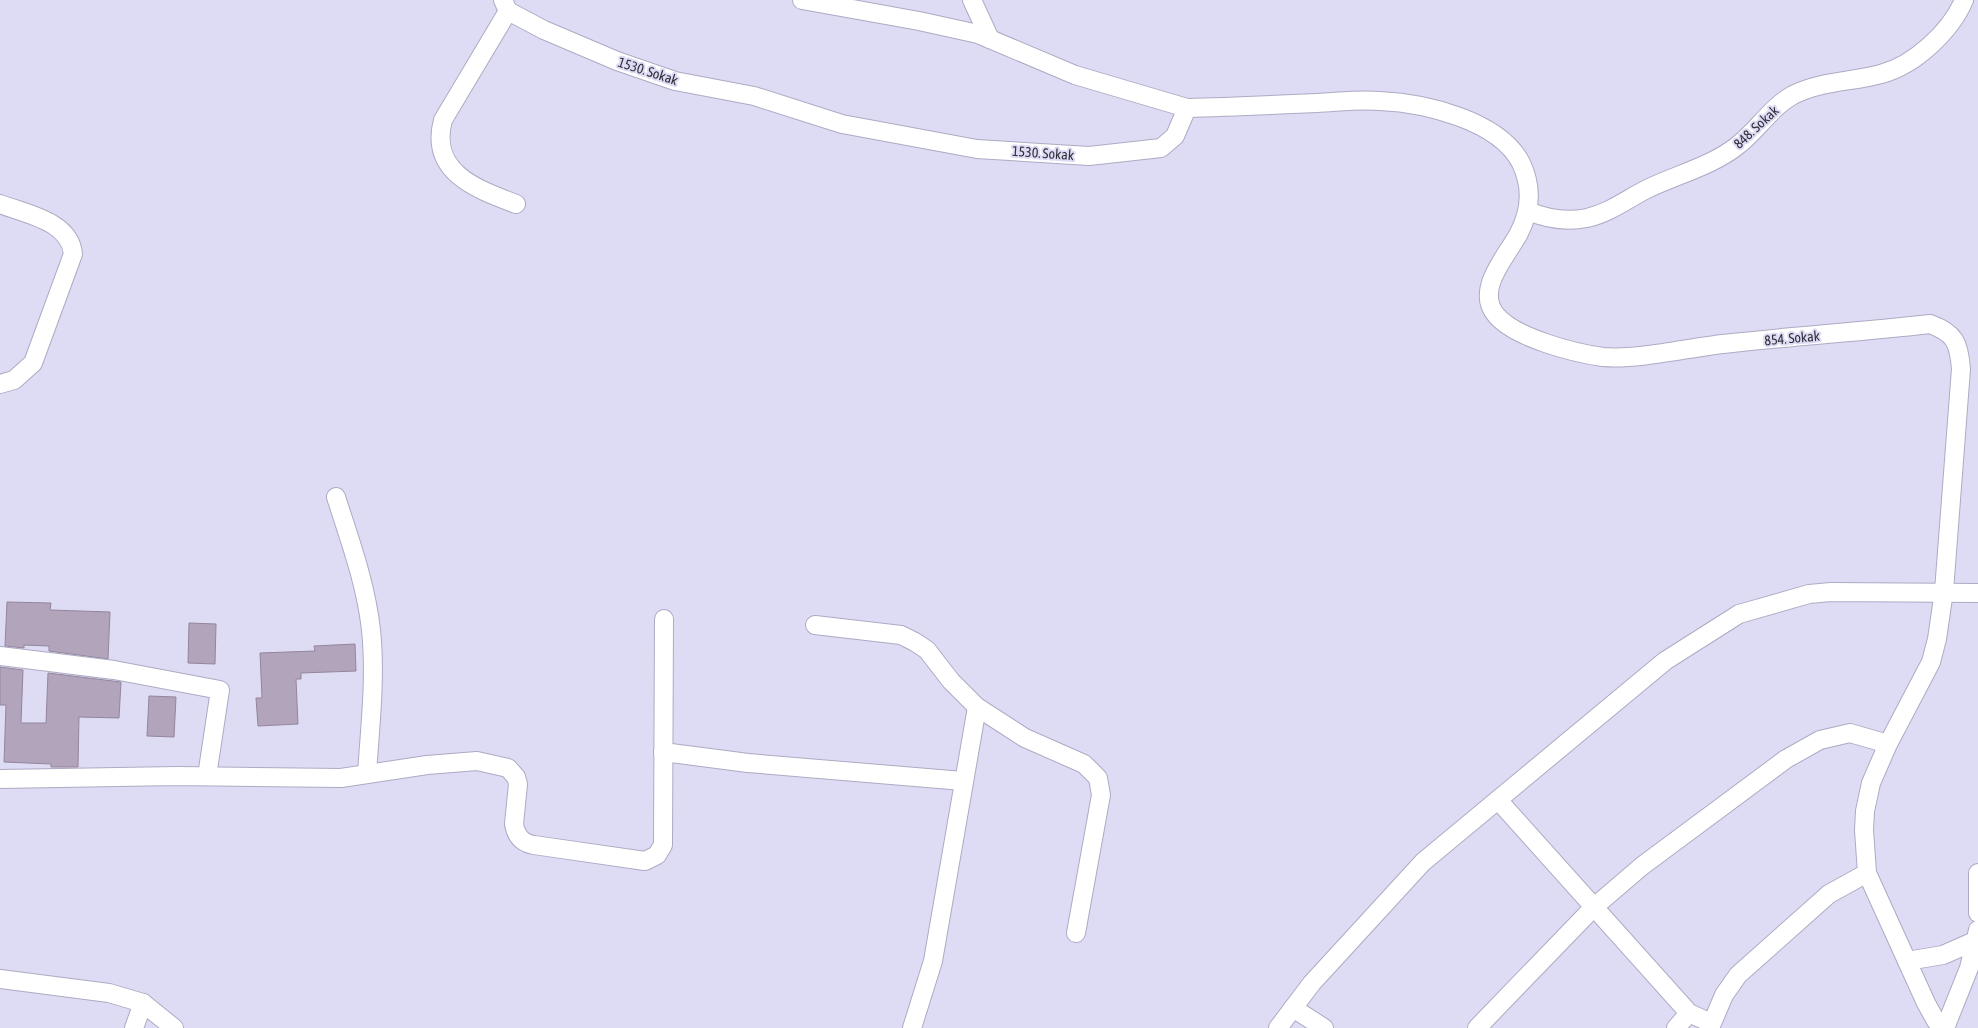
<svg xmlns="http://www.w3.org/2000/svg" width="1978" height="1028" font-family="'Asap Condensed',sans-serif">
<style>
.building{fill:#b2a4ba;stroke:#93869c}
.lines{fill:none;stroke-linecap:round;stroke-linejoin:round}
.minor-casing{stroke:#adabc3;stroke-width:20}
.minor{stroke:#fff;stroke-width:18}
.labels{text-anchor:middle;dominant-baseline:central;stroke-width:4;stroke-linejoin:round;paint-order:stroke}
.street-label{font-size:14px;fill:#2f2e38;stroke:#dedbf5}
</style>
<rect width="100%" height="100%" fill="#dedbf5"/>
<g class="building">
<path d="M7,602L51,603L50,610L110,612L108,659L49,651V646L24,645V648L5,646Z"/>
<path d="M189,623L216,624L215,664L188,663Z"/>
<path d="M355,644L356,671L301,673V679H296L298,724L258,726L256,698H262L260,653L315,651L314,646Z"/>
<path d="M0,667L23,670L21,723H46L48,673L121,682L119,718L79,717L78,767H51V764L4,762L6,705H0Z"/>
<path d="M149,696L176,697L174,737L147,736Z"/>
</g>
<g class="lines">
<g class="minor-casing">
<g id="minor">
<path d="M503,0L508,11L544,30L617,61L675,81L754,96L842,124L977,149L1089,156L1161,148L1175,136L1187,108C1230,107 1274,105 1317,103C1338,102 1360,99 1380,101C1424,103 1499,120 1521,163C1532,186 1531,210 1519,233C1508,255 1474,289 1496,315C1515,338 1574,353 1603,357C1638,360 1687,348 1723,344C1792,336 1861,332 1930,324C1955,333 1959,343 1961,369L1944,591L1937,639L1931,662L1888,744L1871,783L1865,811L1864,830L1867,873L1926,1003L1936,1021L1944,1028"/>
<path d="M802,0L919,21L978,34L1075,75L1187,108"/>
<path d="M972,0L990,39"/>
<path d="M508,11L443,120C429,172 476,189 516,204"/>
<path d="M0,204C26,214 70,221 73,254L33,363L14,380L0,384"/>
<path d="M1528,211C1547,219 1566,222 1587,218C1609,213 1626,200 1645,190C1675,175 1710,167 1737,146C1757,131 1771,107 1793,95C1821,81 1852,82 1881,74C1915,65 1951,31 1964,0"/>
<path d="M336,497C350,541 366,584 371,630C376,678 370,726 367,774"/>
<path d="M815,625L901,635L915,642L927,650L951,681L977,707L1025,738L1084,764L1098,778L1101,795L1076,933"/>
<path d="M0,656L114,670L220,690L207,776"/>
<path d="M663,752L748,763L963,781"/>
<path d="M0,779L177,776L341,778L427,765L477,761L508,768L516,777L518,784L514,824C516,836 522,843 534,845L645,861L657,855L663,845L664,619"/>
<path d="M1498,800L1689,1013L1711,1023"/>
<path d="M1978,873V913"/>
<path d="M1907,961L1943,955L1977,940"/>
<path d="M0,979L109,993L143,1003L174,1028"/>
<path d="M1293,1008L1324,1028"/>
<path d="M134,1028L143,1003"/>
<path d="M912,1028L933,961L977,707"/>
<path d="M1278,1028L1312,983L1423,862L1665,661L1739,614L1809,594L1831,592L1978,593"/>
<path d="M1477,1028L1593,908L1642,866L1786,759L1820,740L1850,733L1888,744"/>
<path d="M1676,1028L1689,1013"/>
<path d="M1710,1028L1724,995L1738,975L1829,894L1867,873"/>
<path d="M1945,1028L1969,968L1978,930"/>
</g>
</g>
<use href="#minor" class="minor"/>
</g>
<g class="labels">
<g class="street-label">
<text transform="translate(648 71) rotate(18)">1530. Sokak</text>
<text transform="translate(1756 127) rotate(-43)">848. Sokak</text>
<text transform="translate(1043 153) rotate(4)">1530. Sokak</text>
<text transform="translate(1792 338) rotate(-5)">854. Sokak</text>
</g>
</g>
</svg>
